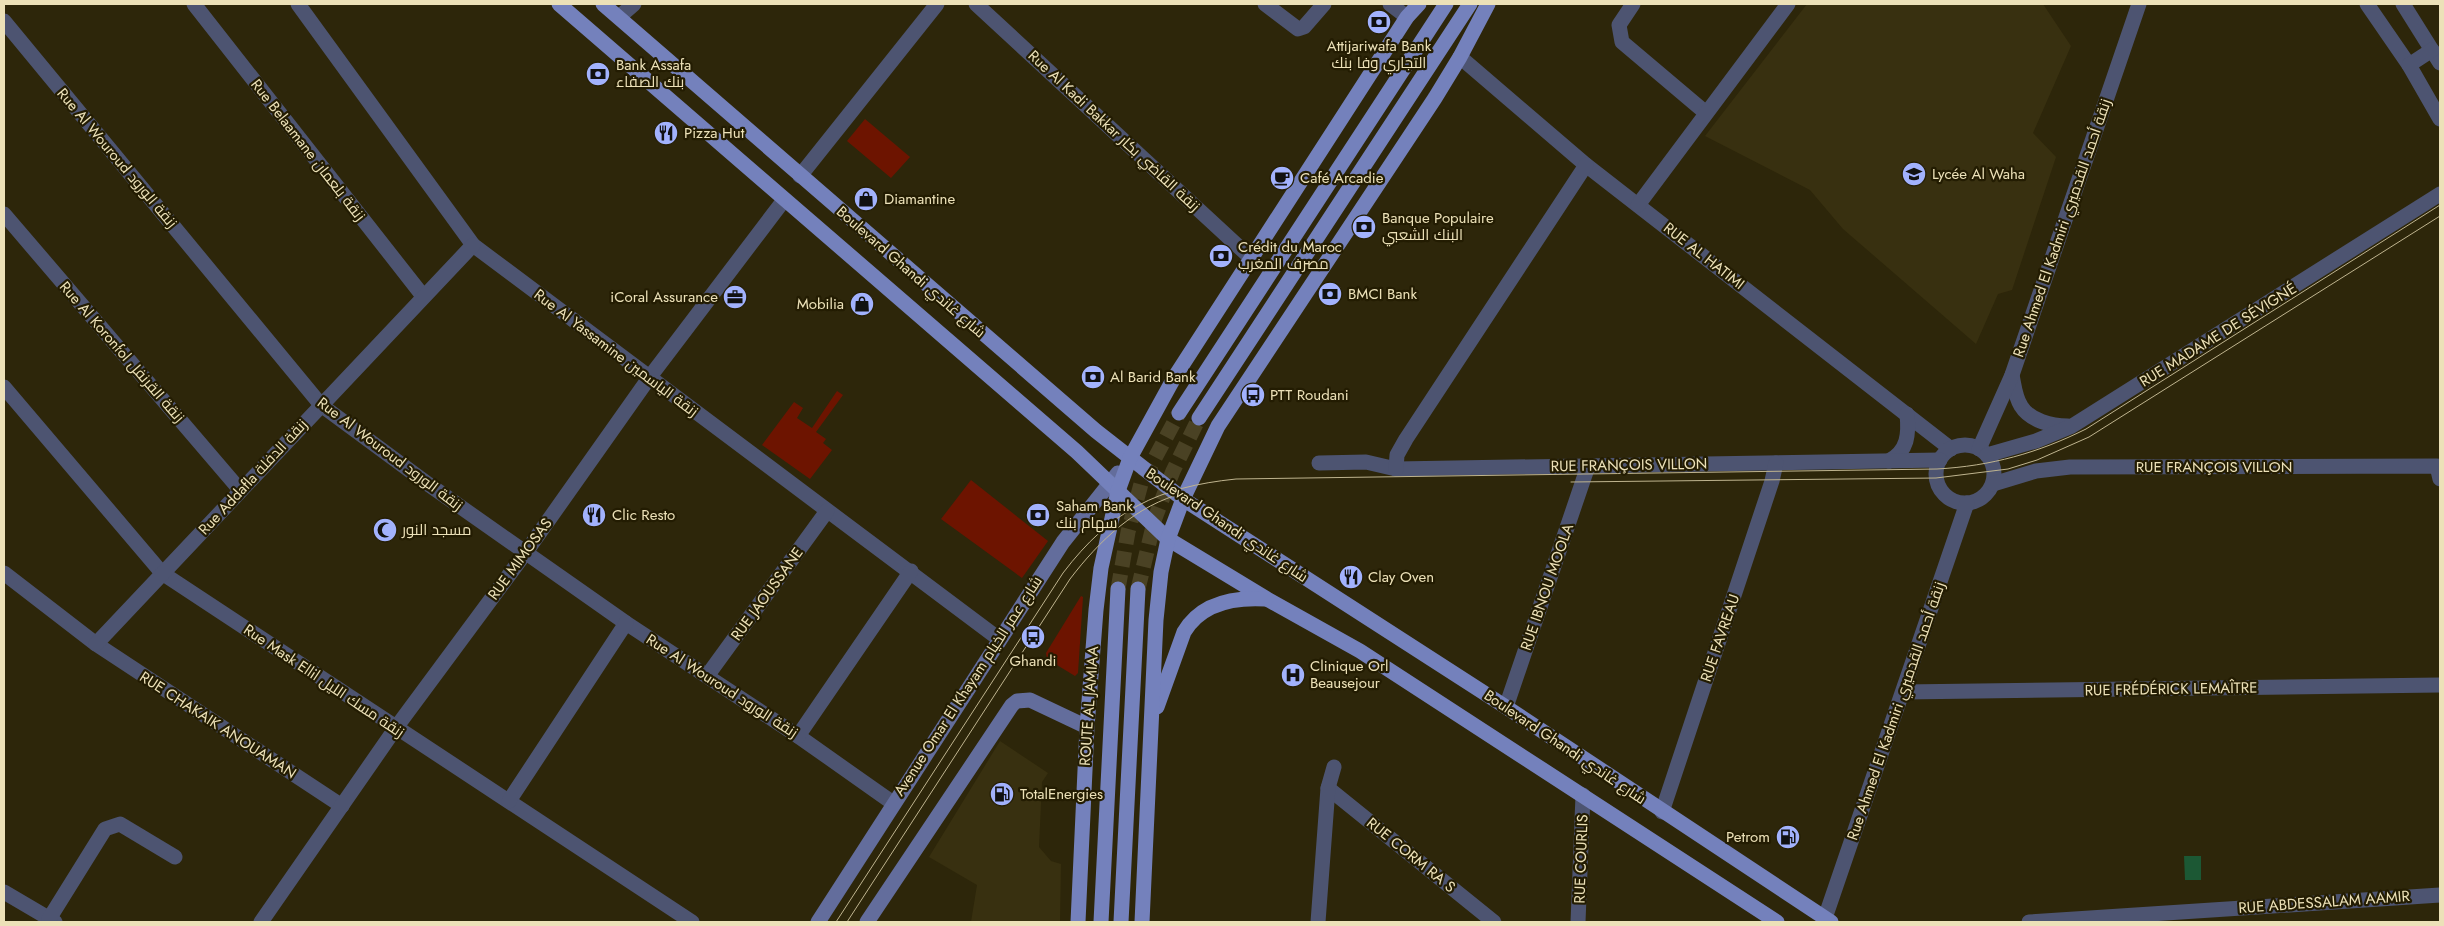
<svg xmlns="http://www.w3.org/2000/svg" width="2444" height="926" font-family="Jost,Cairo,sans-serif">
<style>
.built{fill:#383010}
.green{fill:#6d1400}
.water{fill:#1c5834}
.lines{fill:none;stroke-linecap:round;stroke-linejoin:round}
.primary-tunnel{stroke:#4a4224;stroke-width:15;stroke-dasharray:15 8;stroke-linecap:butt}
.minor{stroke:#4d5471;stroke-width:15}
.secondary{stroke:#636d9c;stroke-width:15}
.primary{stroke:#7481bc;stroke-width:15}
.tram{stroke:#bfb48f;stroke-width:1}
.labels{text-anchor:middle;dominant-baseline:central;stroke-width:4.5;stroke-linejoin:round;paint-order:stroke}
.poi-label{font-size:15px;fill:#ece1b8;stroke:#231c02;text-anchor:start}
.street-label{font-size:15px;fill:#ece1b8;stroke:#231c02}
</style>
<rect width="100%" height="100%" fill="#2d260a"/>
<g class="built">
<path d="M1807,4H2043L2071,46L2033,133L2056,157L2012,290L1998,294L1976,344L1843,229L1810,190L1705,136Z"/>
<path d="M1000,741L1048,773L1042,782L1039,847L1051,861L1061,864L1060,922H971L977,885L929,857Z"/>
</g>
<g class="green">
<path d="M865,119L910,157L891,178L847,141Z"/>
<path d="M837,391L843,395L816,432L826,439L823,443L832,450L810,479L762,445L794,402L803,408L797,418L812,428Z"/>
<path d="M971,480L1048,541L1022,578L941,519Z"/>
<path d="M1081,596L1083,597L1078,673L1075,676L1047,659L1046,653Z"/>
</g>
<path class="water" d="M2184,856H2201V880H2185Z"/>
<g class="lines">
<g class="primary-tunnel">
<path d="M1118,589L1128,532L1141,484L1179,413"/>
<path d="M1138,589L1155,518L1173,471L1199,418"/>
</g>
<g class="minor">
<path d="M194,4L423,296"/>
<path d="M298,4L473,245L999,639"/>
<path d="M976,4L1252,259"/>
<path d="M1265,4L1298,29L1304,27L1324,4"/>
<path d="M1390,4L1407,17"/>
<path d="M1633,4L1619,25L1622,42L1706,113"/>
<path d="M2367,4L2409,65"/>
<path d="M2403,4L2440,63"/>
<path d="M619,17L634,4"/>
<path d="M4,21L321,405L428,484L626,623L798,736L893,803"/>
<path d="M2432,50L2409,65L2440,119"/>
<path d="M1460,57L1586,165L1951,449"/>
<path d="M800,176L937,4"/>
<path d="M1638,205L1788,4"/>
<path d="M4,214L240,490"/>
<path d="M2012,375C2014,384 2015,397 2021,406C2030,421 2052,426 2068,426"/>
<path d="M4,387L162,573L692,922"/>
<circle cx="1965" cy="474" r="29"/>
<path d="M1979,449L2012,375L2139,4"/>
<path d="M1987,455L2036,441L2072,426L2440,194"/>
<path d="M1889,461C1908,451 1909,434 1907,414"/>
<path d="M1319,463L1366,462L1396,469L1940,460"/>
<path d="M1396,469L1397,455L1406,439L1586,165"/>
<path d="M1993,484L2036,471L2070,467L2437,466L2440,479"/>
<path d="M4,573L96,644L342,806"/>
<path d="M96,644L473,245"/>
<path d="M707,676L827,511"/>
<path d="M1903,692L2440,685"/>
<path d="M1506,707L1588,466"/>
<path d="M798,736L911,571"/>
<path d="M1328,788L1494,922"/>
<path d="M509,801L626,623"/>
<path d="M1662,812L1772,481L1776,463"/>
<path d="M4,892L55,922"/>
<path d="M1825,918L1967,503"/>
<path d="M49,919L105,829L120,824L175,857"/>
<path d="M261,922L395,729L526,552L649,378L784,200"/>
<path d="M1318,922L1328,788L1334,767"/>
<path d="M1578,922L1583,795"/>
<path d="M2029,922L2440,895"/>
</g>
<g class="secondary">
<path d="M818,922L1063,542L1118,473"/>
<path d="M867,922L1012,705L1017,701L1030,700L1087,727"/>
</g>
<g class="primary">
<path d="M559,4L1077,452L1168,539L1267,599L1360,651L1777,922"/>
<path d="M603,4L1096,431L1183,499L1506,707L1831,922"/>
<path d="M1179,413L1446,4"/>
<path d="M1199,418L1470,4"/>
<path d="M1157,707L1184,632C1201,603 1234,597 1266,599"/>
<path d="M1078,922L1087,727L1096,610L1101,568L1118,491L1130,458L1174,378L1407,17L1419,4"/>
<path d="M1101,922L1118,589"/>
<path d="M1121,922L1138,589"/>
<path d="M1142,922L1156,620L1161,572L1168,539L1183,499L1218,426L1435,98L1460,57L1488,4"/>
</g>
<g class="tram">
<path d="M1571,482L1936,478L2008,469L2037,460L2089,437L2440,216"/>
<path d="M836,922L1063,573C1111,510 1158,487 1236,479L1937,469C1991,466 2038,453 2086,429L2440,205"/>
<path d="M847,922L1070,579C1099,541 1136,505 1184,493"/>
</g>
</g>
<defs>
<g id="bank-disc" transform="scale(1.25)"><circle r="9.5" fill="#a2b2fd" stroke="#231c02"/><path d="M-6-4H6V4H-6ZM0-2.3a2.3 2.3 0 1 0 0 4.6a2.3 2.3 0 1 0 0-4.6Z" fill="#111"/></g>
<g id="restaurant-disc" transform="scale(1.25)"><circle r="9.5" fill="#a2b2fd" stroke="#231c02"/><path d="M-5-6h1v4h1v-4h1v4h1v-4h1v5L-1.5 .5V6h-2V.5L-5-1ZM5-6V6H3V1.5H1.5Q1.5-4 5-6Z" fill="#111"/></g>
<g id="school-disc" transform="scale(1.25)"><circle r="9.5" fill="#a2b2fd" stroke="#231c02"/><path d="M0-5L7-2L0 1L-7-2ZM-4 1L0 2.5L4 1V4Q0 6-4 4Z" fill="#111"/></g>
<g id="cafe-disc" transform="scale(1.25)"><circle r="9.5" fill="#a2b2fd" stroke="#231c02"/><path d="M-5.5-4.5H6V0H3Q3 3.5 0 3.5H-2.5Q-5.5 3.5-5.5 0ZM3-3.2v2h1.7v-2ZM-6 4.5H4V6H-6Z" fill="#111"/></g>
<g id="shop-disc" transform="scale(1.25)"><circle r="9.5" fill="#a2b2fd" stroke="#231c02"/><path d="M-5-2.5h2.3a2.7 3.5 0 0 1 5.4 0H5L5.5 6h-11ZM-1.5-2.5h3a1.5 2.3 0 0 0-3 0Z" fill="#111"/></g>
<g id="office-disc" transform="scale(1.25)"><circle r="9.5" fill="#a2b2fd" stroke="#231c02"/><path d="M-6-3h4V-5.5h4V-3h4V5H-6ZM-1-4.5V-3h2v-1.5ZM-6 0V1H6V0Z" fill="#111"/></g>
<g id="bus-disc" transform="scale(1.25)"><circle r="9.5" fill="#a2b2fd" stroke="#231c02"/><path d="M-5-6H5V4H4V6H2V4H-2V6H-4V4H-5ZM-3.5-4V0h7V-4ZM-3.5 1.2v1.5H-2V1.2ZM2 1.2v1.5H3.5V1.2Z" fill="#111"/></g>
<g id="mosque-disc" transform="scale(1.25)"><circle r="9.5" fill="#a2b2fd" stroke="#231c02"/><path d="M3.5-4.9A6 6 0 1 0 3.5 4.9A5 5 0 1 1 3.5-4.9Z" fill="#111"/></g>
<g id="hospital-disc" transform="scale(1.25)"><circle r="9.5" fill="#a2b2fd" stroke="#231c02"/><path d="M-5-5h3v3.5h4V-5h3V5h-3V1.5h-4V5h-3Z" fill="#111"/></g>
<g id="fuel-disc" transform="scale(1.25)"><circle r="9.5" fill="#a2b2fd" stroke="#231c02"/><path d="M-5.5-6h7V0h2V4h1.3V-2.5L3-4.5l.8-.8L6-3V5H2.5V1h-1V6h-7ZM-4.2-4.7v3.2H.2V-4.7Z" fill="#111"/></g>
</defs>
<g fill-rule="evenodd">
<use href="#bank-disc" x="1379" y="22"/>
<use href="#bank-disc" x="598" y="74"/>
<use href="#restaurant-disc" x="666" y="133"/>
<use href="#school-disc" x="1914" y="174"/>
<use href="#cafe-disc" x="1282" y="178"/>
<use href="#shop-disc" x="866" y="199"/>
<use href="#bank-disc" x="1364" y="227"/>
<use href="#bank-disc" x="1221" y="256"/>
<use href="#bank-disc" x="1330" y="294"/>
<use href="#office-disc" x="735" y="297"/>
<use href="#shop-disc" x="862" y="304"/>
<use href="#bank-disc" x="1093" y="377"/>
<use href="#bus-disc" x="1253" y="395"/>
<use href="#restaurant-disc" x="594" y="515"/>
<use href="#bank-disc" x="1038" y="515"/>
<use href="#mosque-disc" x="385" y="530"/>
<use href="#restaurant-disc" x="1351" y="577"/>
<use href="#bus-disc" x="1033" y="637"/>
<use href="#hospital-disc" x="1293" y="675"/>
<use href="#fuel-disc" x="1002" y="794"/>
<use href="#fuel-disc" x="1788" y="837"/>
</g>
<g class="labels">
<g class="poi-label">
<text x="1379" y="46" text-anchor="middle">Attijariwafa Bank<tspan x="1379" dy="17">التجاري وفا بنك</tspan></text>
<text x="616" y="65">Bank Assafa<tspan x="616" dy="17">بنك الصفاء</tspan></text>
<text x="684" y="133">Pizza Hut</text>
<text x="1932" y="174">Lycée Al Waha</text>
<text x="1300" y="178">Café Arcadie</text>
<text x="884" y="199">Diamantine</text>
<text x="1382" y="218">Banque Populaire<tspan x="1382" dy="17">البنك الشعبي</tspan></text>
<text x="1238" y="247">Crédit du Maroc<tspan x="1238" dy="17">مصرف المغرب</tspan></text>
<text x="1348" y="294">BMCI Bank</text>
<text x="718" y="297" text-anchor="end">iCoral Assurance</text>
<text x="844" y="304" text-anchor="end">Mobilia</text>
<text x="1110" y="377">Al Barid Bank</text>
<text x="1270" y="395">PTT Roudani</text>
<text x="1056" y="506">Saham Bank<tspan x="1056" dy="17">سهام بنك</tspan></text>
<text x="612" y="515">Clic Resto</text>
<text x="402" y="530">مسجد النور</text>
<text x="1368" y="577">Clay Oven</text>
<text x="1033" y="661" text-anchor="middle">Ghandi</text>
<text x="1310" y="666">Clinique Orl<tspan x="1310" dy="17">Beausejour</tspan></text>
<text x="1020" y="794">TotalEnergies</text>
<text x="1770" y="837" text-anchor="end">Petrom</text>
</g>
<g class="street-label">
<text transform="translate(1114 131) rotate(43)">Rue Al Kadi Bakkar زنقة القاضي بكار</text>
<text transform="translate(308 150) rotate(52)">Rue Belaamane زنقة بلعمان</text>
<text transform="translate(117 158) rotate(50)">Rue Al Wouroud زنقة الورود</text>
<text transform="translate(2062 228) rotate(-71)">Rue Ahmed El Kadmiri زنقة أحمد القدميري</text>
<text transform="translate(1704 256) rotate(38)">RUE AL HATIMI</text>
<text transform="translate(911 272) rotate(41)">Boulevard Ghandi شارع غاندي</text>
<text transform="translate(2218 335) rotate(-32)">RUE MADAME DE SÉVIGNÉ</text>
<text transform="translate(122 352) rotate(49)">Rue Al Koronfol زنقة القرنفل</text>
<text transform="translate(616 353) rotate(37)">Rue Al Yassamine زنقة الياسمين</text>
<text transform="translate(390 454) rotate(37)">Rue Al Wouroud زنقة الورود</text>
<text transform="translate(1629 465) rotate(-1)">RUE FRANÇOIS VILLON</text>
<text x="2214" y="467">RUE FRANÇOIS VILLON</text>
<text transform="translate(253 477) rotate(-47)">Rue Addafla زنقة الدفلة</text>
<text transform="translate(1227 525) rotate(34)">Boulevard Ghandi شارع غاندي</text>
<text transform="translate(520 559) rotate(-54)">RUE MIMOSAS</text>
<text transform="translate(1547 587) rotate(-71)">RUE IBNOU MOOLA</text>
<text transform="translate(767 594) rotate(-54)">RUE JAOUSSANE</text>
<text transform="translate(1720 638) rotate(-71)">RUE FAVREAU</text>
<text transform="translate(324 681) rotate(34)">Rue Mask Ellil زنقة مسك الليل</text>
<text transform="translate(722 686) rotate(33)">Rue Al Wouroud زنقة الورود</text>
<text transform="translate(968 686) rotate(-57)">Avenue Omar El Khayam شارع عمر الخيام</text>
<text transform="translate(2171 689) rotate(-1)">RUE FRÉDÉRICK LEMAÎTRE</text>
<text transform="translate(1089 706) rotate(-86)">ROUTE AL JAMIAA</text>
<text transform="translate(1896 711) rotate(-71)">Rue Ahmed El Kadmiri زنقة أحمد القدميري</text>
<text transform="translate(218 725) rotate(33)">RUE CHAKAIK ANOUAMAN</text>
<text transform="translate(1565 747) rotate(34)">Boulevard Ghandi شارع غاندي</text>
<text transform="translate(1411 855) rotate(39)">RUE CORM RA S</text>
<text transform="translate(1581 859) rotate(-88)">RUE COURLIS</text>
<text transform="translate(2324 902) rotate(-4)">RUE ABDESSALAM AAMIR</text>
</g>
</g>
<rect width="2444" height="926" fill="none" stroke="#ece1b8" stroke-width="10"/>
</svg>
